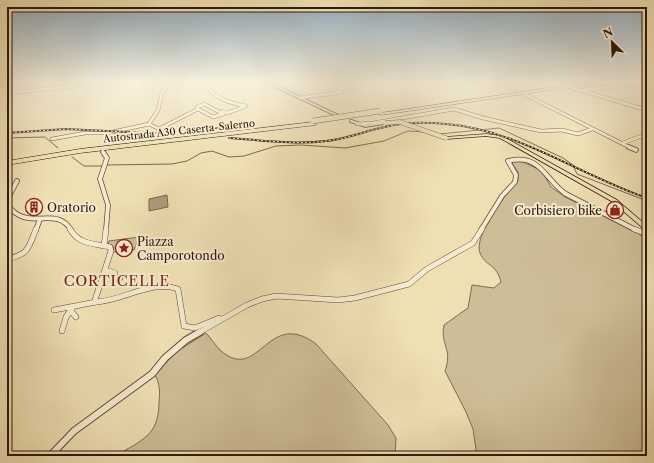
<svg xmlns="http://www.w3.org/2000/svg" width="654" height="463" font-family="'Libre Caslon Text',serif">
<style>
.green{fill:#cebe97;stroke:#7e6c52}
.water{fill:#ad9c7b;stroke:#7a684f}
.lines{fill:none;stroke-linecap:round;stroke-linejoin:round}
.stream{stroke:#7a684f;stroke-width:1}
.minor-tunnel{stroke:#c8b892;stroke-width:3;stroke-dasharray:3 1.5;stroke-linecap:butt}
.minor-far3-casing{stroke:#5e4b36;stroke-width:4}
.minor-far2-casing{stroke:#5e4b36;stroke-width:5.5}
.minor-far1-casing{stroke:#5e4b36;stroke-width:6}
.minor-casing{stroke:#5e4b36;stroke-width:8}
.major-casing{stroke:#2d190c;stroke-width:1.5}
.highway-casing{stroke:#2d190c;stroke-width:1}
.minor-far3{stroke:#f5ebce;stroke-width:3}
.minor-far2{stroke:#f5ebce;stroke-width:4}
.minor-far1{stroke:#f5ebce;stroke-width:5}
.minor{stroke:#f5ebce;stroke-width:6}
.major{fill:#efe0b4;fill-rule:evenodd}
.highway{fill:#efe0b4;fill-rule:evenodd}
.rail-casing{stroke:#2d190c;stroke-width:2}
.rail{stroke:#f5ebce;stroke-width:1;stroke-dasharray:2;stroke-linecap:butt}
.major-bridge-casing{stroke:#2d190c;stroke-width:5;stroke-linecap:butt}
.highway-bridge-casing{stroke:#2d190c;stroke-width:6;stroke-linecap:butt}
.major-bridge{stroke:#efe0b4;stroke-width:4}
.highway-bridge{stroke:#efe0b4;stroke-width:5}
.labels{text-anchor:middle;dominant-baseline:central;stroke-width:4;stroke-linejoin:round;paint-order:stroke}
.far-street-label{font-size:10px;fill:#2d190c;stroke:#f5ebce}
.poi-label{font-size:12px;fill:#2d190c;stroke:#f5ebce;text-anchor:start}
.quarter-label{font-size:14px;letter-spacing:1px;fill:#7a1f14;stroke:#f5ebce}
</style>
<rect width="100%" height="100%" fill="#efe0b4"/>
<filter id="stains"><feTurbulence type="fractalNoise" baseFrequency=".005" numOctaves="4"/><feColorMatrix values="0 0 0 0 .2 0 0 0 0 .09 0 0 0 0 .02 0 0 0 .5 -.17"/></filter>
<radialGradient id="worn" r=".72"><stop offset=".6" stop-color="#630" stop-opacity="0"/><stop offset="1" stop-color="#630" stop-opacity=".3"/></radialGradient>
<g class="green">
<path d="M600,82H647V85L581,89L574,88Z"/>
<path d="M513,161L523,162L542,171L551,187L565,197L647,238V456H477L473,429L466,412L445,371C453,349 440,345 444,325L468,308L472,285L494,288L501,282C497,264 485,266 480,253C473,237 506,193 518,181V172L512,163Z"/>
<path d="M139,237L134,250L113,252L114,247L108,244L109,241Z"/>
<path d="M206,333C211,338 215,345 220,350C259,385 267,307 316,344L388,425L396,438L395,456H115C142,440 159,436 159,402C160,391 160,384 155,375L176,352Z"/>
</g>
<path class="water" d="M167,195L168,207L149,211V199Z"/>
<g class="lines">
<g class="stream">
<path d="M440,134L499,128L563,158L573,165L577,174L647,201"/>
<path d="M7,138L45,137L58,148"/>
<path d="M72,157L84,166H103"/>
<path d="M106,165L172,164L187,161L201,153L212,151L229,157L244,156L276,146L301,145L345,148L384,141L408,131L425,132"/>
</g>
<path class="minor-tunnel" d="M515,89L526,95"/>
<g class="minor-far3-casing">
<g id="minor-far3">
<path d="M205,82C213,98 229,103 246,106"/>
<path d="M503,82L515,89"/>
<path d="M566,86L647,110"/>
<path d="M583,90L621,86H647"/>
<path d="M7,93L86,85"/>
<path d="M526,95L631,148"/>
<path d="M299,98L342,92L336,85L356,82"/>
<path d="M198,109L197,107L204,104L223,114"/>
<path d="M222,111L227,113L244,107"/>
<path d="M149,124L158,110L162,93L170,82"/>
<path d="M357,124L373,123L454,109L483,118L541,131L562,130L578,134L592,129"/>
<path d="M108,133L149,124L159,129L198,109L213,117L223,114"/>
<path d="M52,139L85,133H108L106,142"/>
<path d="M623,143L647,134"/>
</g>
</g>
<g class="minor-far2-casing">
<g id="minor-far2">
<path d="M629,147L636,150"/>
<path d="M103,152L107,158L100,179L108,205L106,230"/>
<path d="M7,200L17,181"/>
<path d="M7,204C27,234 56,204 71,230"/>
<path d="M36,230L40,219"/>
<path d="M481,230L502,196L515,182L516,175L508,161C541,153 545,180 566,194L636,230"/>
</g>
</g>
<g class="minor-far1-casing">
<g id="minor-far1">
<path d="M70,229C79,245 93,243 110,247L111,251L95,300L96,302C123,301 152,279 178,289L184,326L195,328L219,318"/>
<path d="M634,229L647,234"/>
<path d="M104,246L106,229"/>
<path d="M7,259C29,254 28,249 36,229"/>
<path d="M105,270L115,273V279L120,278"/>
<path d="M54,310L96,302"/>
<path d="M70,310L76,317"/>
<path d="M62,331L66,317L73,307"/>
<path d="M198,333L247,305L262,299L276,296L338,300L355,298L409,284L427,269L473,243L482,229"/>
</g>
</g>
<g class="minor-casing">
<path id="minor" d="M50,456L74,431L152,374L165,358L186,340L200,332"/>
</g>
<g class="major-casing">
<g id="major">
<path d="M264,82H269L341,116L338,117Z"/>
<path d="M350,120H352L365,125L385,122L387,123L385,124L365,127L350,122Z"/>
<path d="M486,134L502,136L617,200L647,226V231L645,230L613,202L500,138L486,136L446,139L444,138L446,137Z"/>
</g>
</g>
<g class="highway-casing">
<g id="highway">
<path d="M580,82H592L572,86L570,85Z"/>
<path d="M562,86L564,87V88L381,115L379,114L381,113Z"/>
<path d="M314,122L316,123V125L80,153L7,165V161L80,149Z"/>
</g>
</g>
<use href="#minor-far3" class="minor-far3"/>
<use href="#minor-far2" class="minor-far2"/>
<use href="#minor-far1" class="minor-far1"/>
<use href="#minor" class="minor"/>
<use href="#major" class="major"/>
<use href="#highway" class="highway"/>
<g class="rail-casing">
<g id="rail">
<path d="M7,133L66,129L168,134"/>
<path d="M229,138C261,140 294,145 326,141C346,139 365,131 385,127C405,122 425,122 446,124C519,130 579,175 647,198"/>
</g>
</g>
<use href="#rail" class="rail"/>
<g class="major-bridge-casing">
<path id="major-bridge" d="M385,123L400,122L446,138"/>
</g>
<g class="highway-bridge-casing">
<g id="highway-bridge">
<path d="M555,85L563,84"/>
<path d="M562,87L572,85"/>
<path d="M313,121L380,111"/>
</g>
</g>
<use href="#major-bridge" class="major-bridge"/>
<use href="#highway-bridge" class="highway-bridge"/>
</g>
<linearGradient id="sky" x2="0" y2="1"><stop stop-color="#90aabc"/><stop offset="0.56" stop-color="#f8f1dd"/><stop offset="1" stop-color="#f8f1dd" stop-opacity="0"/></linearGradient>
<rect width="654" height="147" fill="url(#sky)"/>
<defs>
<g id="building-ring" transform="scale(0.9)"><circle r="9.5" fill="#f5ebce" stroke="#8f2418" stroke-width="1.5"/><path d="M-4-6H4V6H1V3H-1V6H-4ZM-2.5-4.3h1.7v1.8h-1.7ZM.8-4.3h1.7v1.8H.8ZM-2.5-1h1.7V.8h-1.7ZM.8-1h1.7V.8H.8Z" fill="#8f2418"/></g>
<g id="shop-ring" transform="scale(0.9)"><circle r="9.5" fill="#f5ebce" stroke="#8f2418" stroke-width="1.5"/><path d="M-5-2.5h2.3a2.7 3.5 0 0 1 5.4 0H5L5.5 6h-11ZM-1.5-2.5h3a1.5 2.3 0 0 0-3 0Z" fill="#8f2418"/></g>
<g id="sight-ring" transform="scale(0.9)"><circle r="9.5" fill="#f5ebce" stroke="#8f2418" stroke-width="1.5"/><path d="M0-6L1.8-2.2L6-1.7L2.9 1.2L3.7 5.4L0 3.3L-3.7 5.4L-2.9 1.2L-6-1.7L-1.8-2.2Z" fill="#8f2418"/></g>
</defs>
<g fill-rule="evenodd">
<use href="#building-ring" x="34" y="207"/>
<use href="#shop-ring" x="615" y="210"/>
<use href="#sight-ring" x="124" y="248"/>
</g>
<g class="labels">
<g class="far-street-label">
<text transform="translate(179 131) rotate(-6)">Autostrada A30 Caserta-Salerno</text>
</g>
<g class="poi-label">
<text x="47" y="207">Oratorio</text>
<text x="602" y="210" text-anchor="end">Corbisiero bike</text>
<text x="137" y="241">Piazza<tspan x="137" dy="14">Camporotondo</tspan></text>
</g>
<g class="quarter-label">
<text x="117" y="281">CORTICELLE</text>
</g>
</g>
<rect width="654" height="463" fill="none" stroke="#efe0b4" stroke-width="24"/>
<rect x="8" y="8" width="638" height="447" fill="none" stroke="#2d190c" stroke-width="2"/>
<rect x="12" y="12" width="630" height="439" fill="none" stroke="#2d190c"/>
<g transform="translate(612 42) rotate(336)" stroke="#f5ebce" stroke-width="3" paint-order="stroke">
<path d="M0-3L7 15L0 10L-7 15Z" fill="#2d190c"/>
<text y="-6" font-size="11" font-weight="bold" text-anchor="middle" fill="#2d190c">N</text>
</g>
<rect width="100%" height="100%" filter="url(#stains)"/>
<rect width="100%" height="100%" fill="url(#worn)"/>
</svg>
